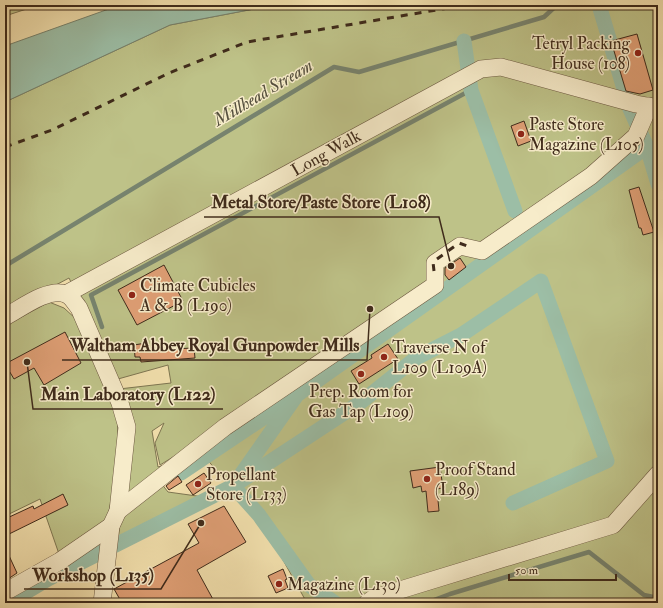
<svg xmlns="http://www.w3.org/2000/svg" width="663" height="608" font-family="'IM FELL Double Pica',serif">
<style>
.green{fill:#bec288;stroke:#7e7652}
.water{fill:#9cbea6;stroke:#77836e}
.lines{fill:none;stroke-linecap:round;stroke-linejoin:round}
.stream{stroke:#77836e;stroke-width:4.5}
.canal{stroke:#9cbea6;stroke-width:15}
.building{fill:#df9f75;stroke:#3f2b1b}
.minor-casing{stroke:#6c5840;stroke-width:18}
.minor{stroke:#f7ecca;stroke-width:17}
.rail{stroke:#3f2b1b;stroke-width:3;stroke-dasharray:7 7;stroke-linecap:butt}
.poi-dot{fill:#8f2418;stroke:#f7ecca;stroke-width:1.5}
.labels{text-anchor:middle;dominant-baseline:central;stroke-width:3;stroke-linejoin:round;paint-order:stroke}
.poi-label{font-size:17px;fill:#3f2b1b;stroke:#f7ecca;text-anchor:start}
.street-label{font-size:17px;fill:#3f2b1b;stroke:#f7ecca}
.water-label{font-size:18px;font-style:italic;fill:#56503e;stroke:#f7ecca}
.leader{fill:none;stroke:#3f2b1b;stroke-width:1.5}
.callout-dot{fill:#3f2b1b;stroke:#f7ecca;stroke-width:1.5}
.callout-label{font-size:18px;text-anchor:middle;font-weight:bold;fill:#3f2b1b;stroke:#f7ecca;stroke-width:3;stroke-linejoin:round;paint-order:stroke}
</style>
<rect width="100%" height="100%" fill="#f3e1ae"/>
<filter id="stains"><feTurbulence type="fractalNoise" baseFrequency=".005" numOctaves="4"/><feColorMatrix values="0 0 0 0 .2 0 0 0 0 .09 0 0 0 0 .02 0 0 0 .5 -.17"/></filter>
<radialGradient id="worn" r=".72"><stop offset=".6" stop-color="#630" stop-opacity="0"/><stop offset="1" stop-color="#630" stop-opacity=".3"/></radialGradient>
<g class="green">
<path d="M5,5H39L5,16Z"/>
<path d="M275,5H658V603H307L259,517L233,490L194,444L160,465L155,443L164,423L152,431L158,467L181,459L123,501L119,389L171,383L168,365L118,379L69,278L9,310L5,314V102L170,25Z"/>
<path d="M49,302L64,308L76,319L117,411L119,462L107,521L59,554L40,499L5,516V326Z"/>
<path d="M161,483L168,492L204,497L118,540L121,511Z"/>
</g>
<path class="water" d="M120,5H275L170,25L5,102V46Z"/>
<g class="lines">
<g class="stream">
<path d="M5,266L334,67L359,72L544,17L557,5"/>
<path d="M102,327L91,295L471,90"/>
<path d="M426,603L450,594L589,552L644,595L658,598"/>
</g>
<g class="canal">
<path d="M599,5L630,109L647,147L658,184"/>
<path d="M464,41L471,90L515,211"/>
<path d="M181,473L290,400"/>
<path d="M8,603L48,579L233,486L297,395L647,147L658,150"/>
<path d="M335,603L309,585L259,515L233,486L361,402L416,358L461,335L541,281L607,461L513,503"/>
</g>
</g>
<g class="building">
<path d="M637,34L653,90L640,94L626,91L611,41Z"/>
<path d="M524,121L531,141L518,146L511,126Z"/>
<path d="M639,187L654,232L643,235L641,228H639L629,190Z"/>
<path d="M460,258L466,267L449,280L445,275V268Z"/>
<path d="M164,265L183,301L137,325L118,290Z"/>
<path d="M65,332L81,363L44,385L34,368L14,379L5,364Z"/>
<path d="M146,343L147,350L194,348L195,358L141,362L140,357H135L134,345Z"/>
<path d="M388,344L398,359L359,384L351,371L372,358L371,355Z"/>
<path d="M440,467L443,488L437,489L439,511L428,512L426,491L422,492L421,486L413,488L410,471Z"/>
<path d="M204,473L211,483L193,495L186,485Z"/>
<path d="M178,476L182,482L169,490L166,486Z"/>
<path d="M63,494L68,505L5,536V519L33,506L34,509Z"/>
<path d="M224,506L246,542L197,570L215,603H122L114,589L199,543L188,524Z"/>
<path d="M5,547L17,573L5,581Z"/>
<path d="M283,569L287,579L285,580L288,588L276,593L268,576Z"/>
</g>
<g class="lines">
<g class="minor-casing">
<g id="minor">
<path d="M66,294L481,69L501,67L636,104L658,108"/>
<path d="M5,317C20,309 48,287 66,294C71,296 75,303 79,308L120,403L127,427L118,511L111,526L102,603"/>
<path d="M118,511L225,427L435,285V263L460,246L482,251L591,176L636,136L649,106"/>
<path d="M5,592L60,561L111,526"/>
<path d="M367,603L374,598L613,525L658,474"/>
</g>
</g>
<use href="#minor" class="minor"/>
<g class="rail">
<path d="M5,147L52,130L169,73L247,42L448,8L456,5"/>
<path d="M434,271L433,262L459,243L467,246"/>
</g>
</g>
<g class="poi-dot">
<circle cx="638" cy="53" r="4"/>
<circle cx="521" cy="134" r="4"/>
<circle cx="132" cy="295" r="4"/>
<circle cx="384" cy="357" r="4"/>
<circle cx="361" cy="374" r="4"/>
<circle cx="427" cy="479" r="4"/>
<circle cx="198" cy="484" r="4"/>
<circle cx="279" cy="584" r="4"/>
</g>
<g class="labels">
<g class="poi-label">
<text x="630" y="43" text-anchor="end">Tetryl Packing<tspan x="630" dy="20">House (108)</tspan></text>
<text x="529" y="124">Paste Store<tspan x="529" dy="20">Magazine (L105)</tspan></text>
<text x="140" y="285">Climate Cubicles<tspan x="140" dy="20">A &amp; B (L190)</tspan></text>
<text x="392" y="347">Traverse N of<tspan x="392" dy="20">L109 (L109A)</tspan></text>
<text x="361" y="391" text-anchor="middle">Prep. Room for<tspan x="361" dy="20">Gas Tap (L109)</tspan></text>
<text x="435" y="469">Proof Stand<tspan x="435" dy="20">(L189)</tspan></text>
<text x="206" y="474">Propellant<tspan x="206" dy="20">Store (L133)</tspan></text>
<text x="287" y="584">Magazine (L130)</text>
</g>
<g class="street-label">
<text transform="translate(326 153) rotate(-29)">Long Walk</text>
</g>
<g class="water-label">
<text transform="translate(263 93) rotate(-31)">Millhead Stream</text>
</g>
</g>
<path class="leader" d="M451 266L439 217H204M370 309L367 360H62M27 362L33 409H223M201 523L161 589H24"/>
<g class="callout-dot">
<circle cx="451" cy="266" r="4"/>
<circle cx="370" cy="309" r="4"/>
<circle cx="27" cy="362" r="4"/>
<circle cx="201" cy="523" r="4"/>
</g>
<g class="callout-label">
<text x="321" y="208">Metal Store/Paste Store (L108)</text>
<text x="215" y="351">Waltham Abbey Royal Gunpowder Mills</text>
<text x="128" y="400">Main Laboratory (L122)</text>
<text x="93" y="581">Workshop (L135)</text>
</g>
<rect width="663" height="608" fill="none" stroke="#f3e1ae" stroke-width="20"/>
<rect x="6" y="6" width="651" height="596" fill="none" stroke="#3f2b1b" stroke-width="2"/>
<rect x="10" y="10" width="643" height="588" fill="none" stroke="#3f2b1b"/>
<path d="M509 574v6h107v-6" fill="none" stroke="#3f2b1b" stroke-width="2"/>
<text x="515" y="574" font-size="12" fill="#3f2b1b" stroke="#f7ecca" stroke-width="3" paint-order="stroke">50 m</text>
<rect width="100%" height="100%" filter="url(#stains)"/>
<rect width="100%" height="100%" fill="url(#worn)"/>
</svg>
